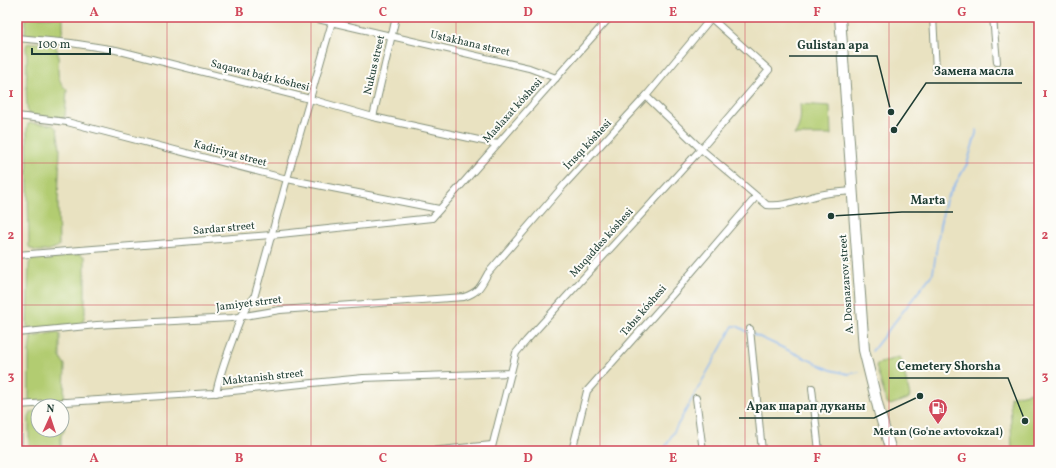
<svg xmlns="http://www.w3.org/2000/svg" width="1056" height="468" font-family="Vollkorn,serif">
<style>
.green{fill:#b2cc71;stroke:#688452}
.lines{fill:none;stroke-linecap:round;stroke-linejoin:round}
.stream{stroke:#88b7f3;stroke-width:1.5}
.minor-casing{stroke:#84907a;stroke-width:8}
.secondary-casing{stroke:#84907a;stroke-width:10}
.primary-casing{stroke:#84907a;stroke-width:12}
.minor{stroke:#fff;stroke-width:6}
.secondary{stroke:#fff;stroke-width:9}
.primary{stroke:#fff;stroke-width:10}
.grid{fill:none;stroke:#d1495b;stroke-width:1;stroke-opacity:0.55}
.labels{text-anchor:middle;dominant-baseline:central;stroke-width:4;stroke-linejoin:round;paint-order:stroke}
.street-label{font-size:11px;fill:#1f3d34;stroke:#fdfcf7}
.poi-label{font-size:11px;font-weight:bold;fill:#1f3d34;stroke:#fdfcf7}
.leader{fill:none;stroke:#1f3d34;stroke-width:1.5}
.callout-dot{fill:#1f3d34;stroke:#fdfcf7;stroke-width:1.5}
.callout-label{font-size:12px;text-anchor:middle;font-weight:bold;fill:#1f3d34;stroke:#fdfcf7;stroke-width:4;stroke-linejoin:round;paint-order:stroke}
.neatline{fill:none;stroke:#d1495b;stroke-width:1.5}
.grid-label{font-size:13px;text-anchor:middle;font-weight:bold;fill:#d1495b}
</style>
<rect width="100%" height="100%" fill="#fdfcf7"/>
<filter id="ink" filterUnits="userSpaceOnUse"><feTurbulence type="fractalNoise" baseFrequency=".025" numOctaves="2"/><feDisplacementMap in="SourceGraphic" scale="8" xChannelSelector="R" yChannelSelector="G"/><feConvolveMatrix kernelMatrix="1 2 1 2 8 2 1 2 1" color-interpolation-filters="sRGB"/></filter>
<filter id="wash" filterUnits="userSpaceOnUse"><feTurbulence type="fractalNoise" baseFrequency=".012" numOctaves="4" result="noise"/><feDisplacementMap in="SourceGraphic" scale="16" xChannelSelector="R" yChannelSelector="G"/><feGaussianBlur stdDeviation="0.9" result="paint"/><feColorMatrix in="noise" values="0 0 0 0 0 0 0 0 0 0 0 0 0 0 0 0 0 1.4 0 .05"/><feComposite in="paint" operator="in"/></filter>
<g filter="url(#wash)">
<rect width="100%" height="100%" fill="#e9e2c1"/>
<g class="green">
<path d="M26,17H63V28L61,37L27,36L25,33Z"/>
<path d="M30,43H53C66,58 49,74 67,90L65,117L61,119L28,114C25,95 27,76 27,56C27,52 25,49 27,44Z"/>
<path d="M800,104L830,106L831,135H794C801,125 801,117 800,104Z"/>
<path d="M31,123L53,125L57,129L60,148L58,203L59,246C51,251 36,254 29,247L27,129L28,124Z"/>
<path d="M80,254L85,257V314L83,321L80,325L30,329L27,326L29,263L33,258Z"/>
<path d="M57,332L60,334V357L65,365L64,401L29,402V352L31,337Z"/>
<path d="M899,357L901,360L910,396L908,399L890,405L887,403L876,366L877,364Z"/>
<path d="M1039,390V451H1012L1010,397Z"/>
<path d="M38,410V430H62V411L65,417V423L64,431L61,435V451H29V418L31,412Z"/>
</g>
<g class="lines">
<g class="stream">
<path d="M753,334L831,370L848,374L859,372"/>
<path d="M872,351L933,273L940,225L946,200L967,164L977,130"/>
<path d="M663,451L733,326H737L748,332"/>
</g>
</g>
</g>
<g filter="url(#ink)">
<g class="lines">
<g class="minor-casing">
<g id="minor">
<path d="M309,17L529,68L556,78"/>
<path d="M933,17L936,70"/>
<path d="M993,17L997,62"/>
<path d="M17,38L71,43L116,50L310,99L373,117L497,144"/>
<path d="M646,96L701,149L767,205C786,207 801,199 819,195C830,192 842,192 853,191"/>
<path d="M17,116L67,122L287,179L439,209"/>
<path d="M373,117L396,17"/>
<path d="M17,255L271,235L432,218L610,17"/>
<path d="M750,329L762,451"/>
<path d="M17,333L97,325L232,318L280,310L464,297C479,292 481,286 488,273L564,185L646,96L712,17"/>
<path d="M812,388L819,451"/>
<path d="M216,393C220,373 227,355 234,336C239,322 243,309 254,298L287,179L332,22"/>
<path d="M696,398L703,451"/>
<path d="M17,405L212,393L363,378L511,373"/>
<path d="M430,451L492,445"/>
<path d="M491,451L516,353L526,341L701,149L769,70L711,18"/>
<path d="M572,451L587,391L679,287L756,197"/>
</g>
</g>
<g class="secondary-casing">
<path id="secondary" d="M17,393L18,451"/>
</g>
<g class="primary-casing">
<path id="primary" d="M840,17L864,350L879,411L891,451"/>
</g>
<use href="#minor" class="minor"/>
<use href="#secondary" class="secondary"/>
<use href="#primary" class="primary"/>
</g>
</g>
<path class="grid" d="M167,17V451M311,17V451M456,17V451M600,17V451M745,17V451M889,17V451M17,163H1039M17,305H1039"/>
<defs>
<g id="fuel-pin" transform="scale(1)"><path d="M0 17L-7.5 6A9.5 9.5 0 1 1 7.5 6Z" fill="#d1495b" stroke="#fdfcf7"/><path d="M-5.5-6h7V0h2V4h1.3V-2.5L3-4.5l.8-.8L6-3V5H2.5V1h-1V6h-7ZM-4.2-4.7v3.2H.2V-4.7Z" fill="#fff"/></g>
</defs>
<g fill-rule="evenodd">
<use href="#fuel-pin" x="938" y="408"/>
</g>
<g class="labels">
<g class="street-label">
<text transform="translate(470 44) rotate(13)">Ustakhana street</text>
<text transform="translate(375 65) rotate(-77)">Nukus street</text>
<text transform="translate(260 76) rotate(14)">Saqawat baǵı kóshesi</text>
<text transform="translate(513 111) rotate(-48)">Maslaxat kóshesi</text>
<text transform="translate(588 145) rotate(-47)">Írısqı kóshesi</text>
<text transform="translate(230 154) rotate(15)">Kadiriyat street</text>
<text transform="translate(224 229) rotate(-5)">Sardar street</text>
<text transform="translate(602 243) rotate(-48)">Muqaddes kóshesi</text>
<text transform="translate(847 284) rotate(-94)">A. Dosnazarov street</text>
<text transform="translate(249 304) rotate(-7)">Jamiyet strret</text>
<text transform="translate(644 311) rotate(-49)">Tabıs kóshesi</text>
<text transform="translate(263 378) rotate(-6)">Maktanish street</text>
</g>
<g class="poi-label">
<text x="938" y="432">Metan (Go'ne avtovokzal)</text>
</g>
</g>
<path class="leader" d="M891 112L877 56H789M894 130L926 83H1022M831 216L902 212H953M1025 421L1008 378H889M920 396L874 418H739"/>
<g class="callout-dot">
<circle cx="891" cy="112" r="4"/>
<circle cx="894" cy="130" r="4"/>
<circle cx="831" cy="216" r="4"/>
<circle cx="1025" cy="421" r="4"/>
<circle cx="920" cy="396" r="4"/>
</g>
<g class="callout-label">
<text x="833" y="49">Gulistan apa</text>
<text x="974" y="75">Замена масла</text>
<text x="928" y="204">Marta</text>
<text x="949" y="370">Cemetery Shorsha</text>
<text x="806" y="410">Арак шарап дуканы</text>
</g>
<rect width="1056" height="468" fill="none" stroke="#fdfcf7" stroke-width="44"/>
<g transform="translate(50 418) rotate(3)"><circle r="19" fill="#fdfcf7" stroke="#a4b0a9"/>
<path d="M0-3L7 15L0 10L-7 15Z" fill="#d1495b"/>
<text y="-6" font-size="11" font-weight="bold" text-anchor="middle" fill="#1f3d34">N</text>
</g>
<path d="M32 48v6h78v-6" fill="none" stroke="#1f3d34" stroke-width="2"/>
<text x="38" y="48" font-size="12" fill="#1f3d34" stroke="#fdfcf7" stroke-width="3" paint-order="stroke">100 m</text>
<rect x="22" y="22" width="1012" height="424" class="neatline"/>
<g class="grid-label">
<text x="94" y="16">A</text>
<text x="239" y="16">B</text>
<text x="383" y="16">C</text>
<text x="528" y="16">D</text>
<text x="673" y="16">E</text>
<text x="817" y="16">F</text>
<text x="962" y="16">G</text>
<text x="11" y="97">1</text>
<text x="1045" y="97">1</text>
<text x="11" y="239">2</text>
<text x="1045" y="239">2</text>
<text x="11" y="380">3</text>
<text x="1045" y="380">3</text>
<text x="94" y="462">A</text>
<text x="239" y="462">B</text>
<text x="383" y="462">C</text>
<text x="528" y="462">D</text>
<text x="673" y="462">E</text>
<text x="817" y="462">F</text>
<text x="962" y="462">G</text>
</g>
</svg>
